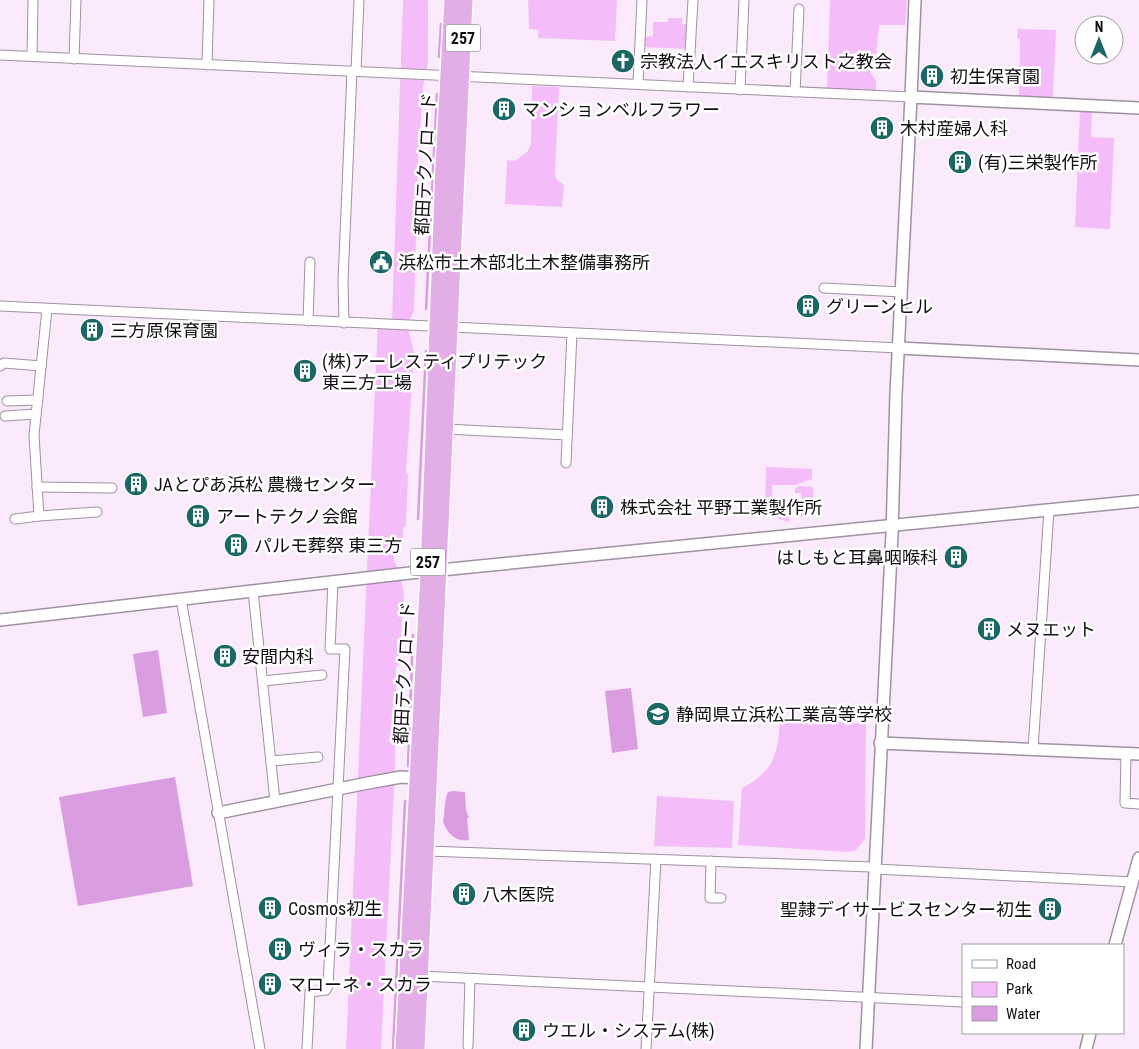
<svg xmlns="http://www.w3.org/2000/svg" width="1139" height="1049" font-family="'Roboto Condensed','Noto Sans JP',sans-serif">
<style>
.green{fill:#f4bdf9}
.water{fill:#db9de1}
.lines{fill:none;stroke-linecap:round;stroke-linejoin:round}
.stream{stroke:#db9de1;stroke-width:2.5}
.minor-casing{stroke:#a091a2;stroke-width:11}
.tertiary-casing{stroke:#a091a2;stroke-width:14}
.trunk-casing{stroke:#fff;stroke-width:18}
.minor{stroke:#fff;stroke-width:9}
.tertiary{stroke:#fff;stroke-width:11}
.trunk{stroke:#e3aee8;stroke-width:15}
.labels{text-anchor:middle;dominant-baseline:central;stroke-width:5;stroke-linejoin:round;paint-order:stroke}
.shield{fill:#fff;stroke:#5a565a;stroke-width:1}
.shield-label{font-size:16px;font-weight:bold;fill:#130e14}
.poi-label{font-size:18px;fill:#130e14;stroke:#fff;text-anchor:start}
.street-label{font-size:18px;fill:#130e14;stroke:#fff}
</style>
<rect width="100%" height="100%" fill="#faeafc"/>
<g class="green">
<path d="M403,0H428V63L423,88L418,162L414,311L409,321V332L414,353L406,472L408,475L406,526L403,528V544H393L394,561C400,569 401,583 404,593L399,665L396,667L395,772L393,775L394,788L381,1049H346L378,320H392Z"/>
<path d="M528,0H617L615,41L538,38V30L529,29Z"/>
<path d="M830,0H907L905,25H879L876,56L871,63V73L876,81V90L827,89Z"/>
<path d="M668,18H682V24H688V49L644,47V37L653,36V22H668Z"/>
<path d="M1018,29L1056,30L1053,95L1051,98L1019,96L1020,39L1017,38Z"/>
<path d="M532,86L559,87L555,173L556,179L564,185L562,207L505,204L507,160L515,161L528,151L531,144Z"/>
<path d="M1080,110L1092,111L1091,137L1114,138L1110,229L1075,227Z"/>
<path d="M766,467L812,469V479L795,485H772L773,511H789V522C780,521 775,514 765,514Z"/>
<path d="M799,486L813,487L814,508H807L806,517L794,516V511L803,508L801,493H795V489Z"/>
<path d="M780,718L866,724L865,839L856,850L848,852L738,845L742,788C775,771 778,754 780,718Z"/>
<path d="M657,796L734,801L732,848L654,846Z"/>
</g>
<g class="water">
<path d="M158,650L167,713L143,717L133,654Z"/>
<path d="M631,688L638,749L612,753L605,691Z"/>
<path d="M175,777L193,886L78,906L59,797Z"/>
<path d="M453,791L465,792L466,810L469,818H467L469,840C455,842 448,834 443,822C445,813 444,800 448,792Z"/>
</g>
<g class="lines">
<g class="stream">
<path d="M439,57L441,24"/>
<path d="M426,309L437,94"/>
<path d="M418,519L426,351"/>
<path d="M408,766L413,635"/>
<path d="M393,1049L405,801"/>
</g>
<g class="minor-casing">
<g id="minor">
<path d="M0,55L911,97"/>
<path d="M32,56L33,0"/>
<path d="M74,59L76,0"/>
<path d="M207,65L209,0"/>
<path d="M356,71L359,0"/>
<path d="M638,84L642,0"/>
<path d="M688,87L693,0"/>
<path d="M740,90L744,0"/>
<path d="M795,92L799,9"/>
<path d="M824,288L902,292"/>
<path d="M0,306L899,348"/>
<path d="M308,321L310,262"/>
<path d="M344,323L343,281L352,71"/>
<path d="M0,366L4,363L41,366"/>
<path d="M7,401L38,400"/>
<path d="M5,416L36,414"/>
<path d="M446,429L567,435"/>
<path d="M566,463L572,333"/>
<path d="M37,487L112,488"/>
<path d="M39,516L97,512"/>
<path d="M15,519L39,516L34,435L47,309"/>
<path d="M253,591L275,801"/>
<path d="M181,599L260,1049"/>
<path d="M263,681L322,675"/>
<path d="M1033,749L1049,510"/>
<path d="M1126,754L1125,803L1139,804"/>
<path d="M271,761L318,757"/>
<path d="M427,851L871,867L876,869L1133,882"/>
<path d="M711,861L710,898H721"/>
<path d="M421,976L963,1002"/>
<path d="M468,1046L470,979"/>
<path d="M307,1049L310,992L326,990L328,986L345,649H330L333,581"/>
<path d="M646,1049L656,859"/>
</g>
</g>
<g class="tertiary-casing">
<g id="tertiary">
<path d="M911,97L915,0"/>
<path d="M899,348L1139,360"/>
<path d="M0,620L410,573L1139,501"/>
<path d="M880,743L1139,754"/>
<path d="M218,813L368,783L401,777L417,778"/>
<path d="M1115,945L1139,858"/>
<path d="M866,1049L892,534L896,394L911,97L1139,108"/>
<path d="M1086,1049L1090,1033"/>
</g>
</g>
<g class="trunk-casing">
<g id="trunk">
<path d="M403,1049L428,572L443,166L452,0"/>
<path d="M417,1049L465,0"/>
</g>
</g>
<use href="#minor" class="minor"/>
<use href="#tertiary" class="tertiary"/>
<use href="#trunk" class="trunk"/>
</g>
<defs>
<g id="church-disc" transform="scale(1.25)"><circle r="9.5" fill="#1a6765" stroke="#fff"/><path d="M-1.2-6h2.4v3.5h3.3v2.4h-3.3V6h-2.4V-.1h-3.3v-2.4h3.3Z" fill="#fff"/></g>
<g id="building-disc" transform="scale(1.25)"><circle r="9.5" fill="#1a6765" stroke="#fff"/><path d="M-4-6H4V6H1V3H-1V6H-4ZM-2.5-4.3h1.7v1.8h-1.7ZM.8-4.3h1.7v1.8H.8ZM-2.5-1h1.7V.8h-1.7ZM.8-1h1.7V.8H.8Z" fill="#fff"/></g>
<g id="civic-disc" transform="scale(1.25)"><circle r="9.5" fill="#1a6765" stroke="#fff"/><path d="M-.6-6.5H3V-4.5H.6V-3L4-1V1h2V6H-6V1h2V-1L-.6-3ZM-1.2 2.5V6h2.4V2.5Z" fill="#fff"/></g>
<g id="school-disc" transform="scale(1.25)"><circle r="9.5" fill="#1a6765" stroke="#fff"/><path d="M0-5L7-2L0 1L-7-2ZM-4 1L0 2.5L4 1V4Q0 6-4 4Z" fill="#fff"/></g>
</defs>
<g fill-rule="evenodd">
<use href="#church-disc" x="623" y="61"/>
<use href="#building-disc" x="932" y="76"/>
<use href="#building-disc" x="504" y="109"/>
<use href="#building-disc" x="882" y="128"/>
<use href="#building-disc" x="960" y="162"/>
<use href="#civic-disc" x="381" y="262"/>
<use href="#building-disc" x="808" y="306"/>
<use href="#building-disc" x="92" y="330"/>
<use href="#building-disc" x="305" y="371"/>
<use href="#building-disc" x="136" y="484"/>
<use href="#building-disc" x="602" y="507"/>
<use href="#building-disc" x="198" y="516"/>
<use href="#building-disc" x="236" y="545"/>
<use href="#building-disc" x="956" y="557"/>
<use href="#building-disc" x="989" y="629"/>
<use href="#building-disc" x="225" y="656"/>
<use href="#school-disc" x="658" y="714"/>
<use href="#building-disc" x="464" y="894"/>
<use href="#building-disc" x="270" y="908"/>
<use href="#building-disc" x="1050" y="909"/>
<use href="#building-disc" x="280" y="949"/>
<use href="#building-disc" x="270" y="984"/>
<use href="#building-disc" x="524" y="1030"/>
</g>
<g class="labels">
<g class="shield">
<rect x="445.5" y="24.5" width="35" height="27" rx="4"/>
<rect x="410.5" y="548.5" width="35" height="27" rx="4"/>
</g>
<g class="shield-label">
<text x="463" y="38">257</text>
<text x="428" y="562">257</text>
</g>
<g class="poi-label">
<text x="640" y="61">宗教法人イエスキリスト之教会</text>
<text x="950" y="76">初生保育園</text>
<text x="522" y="109">マンションベルフラワー</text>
<text x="900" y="128">木村産婦人科</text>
<text x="978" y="162">(有)三栄製作所</text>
<text x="398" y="262">浜松市土木部北土木整備事務所</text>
<text x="826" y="306">グリーンヒル</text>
<text x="110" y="330">三方原保育園</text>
<text x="322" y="361">(株)アーレスティプリテック<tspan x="322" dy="21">東三方工場</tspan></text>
<text x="154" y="484">JAとぴあ浜松 農機センター</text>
<text x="620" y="507">株式会社 平野工業製作所</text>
<text x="216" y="516">アートテクノ会館</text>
<text x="254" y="545">パルモ葬祭 東三方</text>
<text x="938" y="557" text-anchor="end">はしもと耳鼻咽喉科</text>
<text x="1006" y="629">メヌエット</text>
<text x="242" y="656">安間内科</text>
<text x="676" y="714">静岡県立浜松工業高等学校</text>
<text x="482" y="894">八木医院</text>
<text x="288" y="908">Cosmos初生</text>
<text x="1032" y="909" text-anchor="end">聖隷デイサービスセンター初生</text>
<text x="298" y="949">ヴィラ・スカラ</text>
<text x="288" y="984">マローネ・スカラ</text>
<text x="542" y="1030">ウエル・システム(株)</text>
</g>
<g class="street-label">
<text transform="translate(425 164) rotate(-87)">都田テクノロード</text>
<text transform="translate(404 673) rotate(-87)">都田テクノロード</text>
</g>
</g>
<rect x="962" y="944" width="162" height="90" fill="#ffffff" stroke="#a19fa1"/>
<rect x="972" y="960" width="25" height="8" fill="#ffffff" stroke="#a19fa1"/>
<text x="1006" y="969" font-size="15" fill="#130e14">Road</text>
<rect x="972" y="982" width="25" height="15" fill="#f4bdf9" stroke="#a19fa1"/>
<text x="1006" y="994" font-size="15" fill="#130e14">Park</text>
<rect x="972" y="1006" width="25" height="15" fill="#db9de1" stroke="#a19fa1"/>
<text x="1006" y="1019" font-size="15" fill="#130e14">Water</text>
<g transform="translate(1099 40)"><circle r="24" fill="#ffffff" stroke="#a19fa1"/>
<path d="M0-4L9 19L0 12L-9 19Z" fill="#1a6765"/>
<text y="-8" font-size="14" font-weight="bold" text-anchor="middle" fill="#130e14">N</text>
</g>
</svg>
